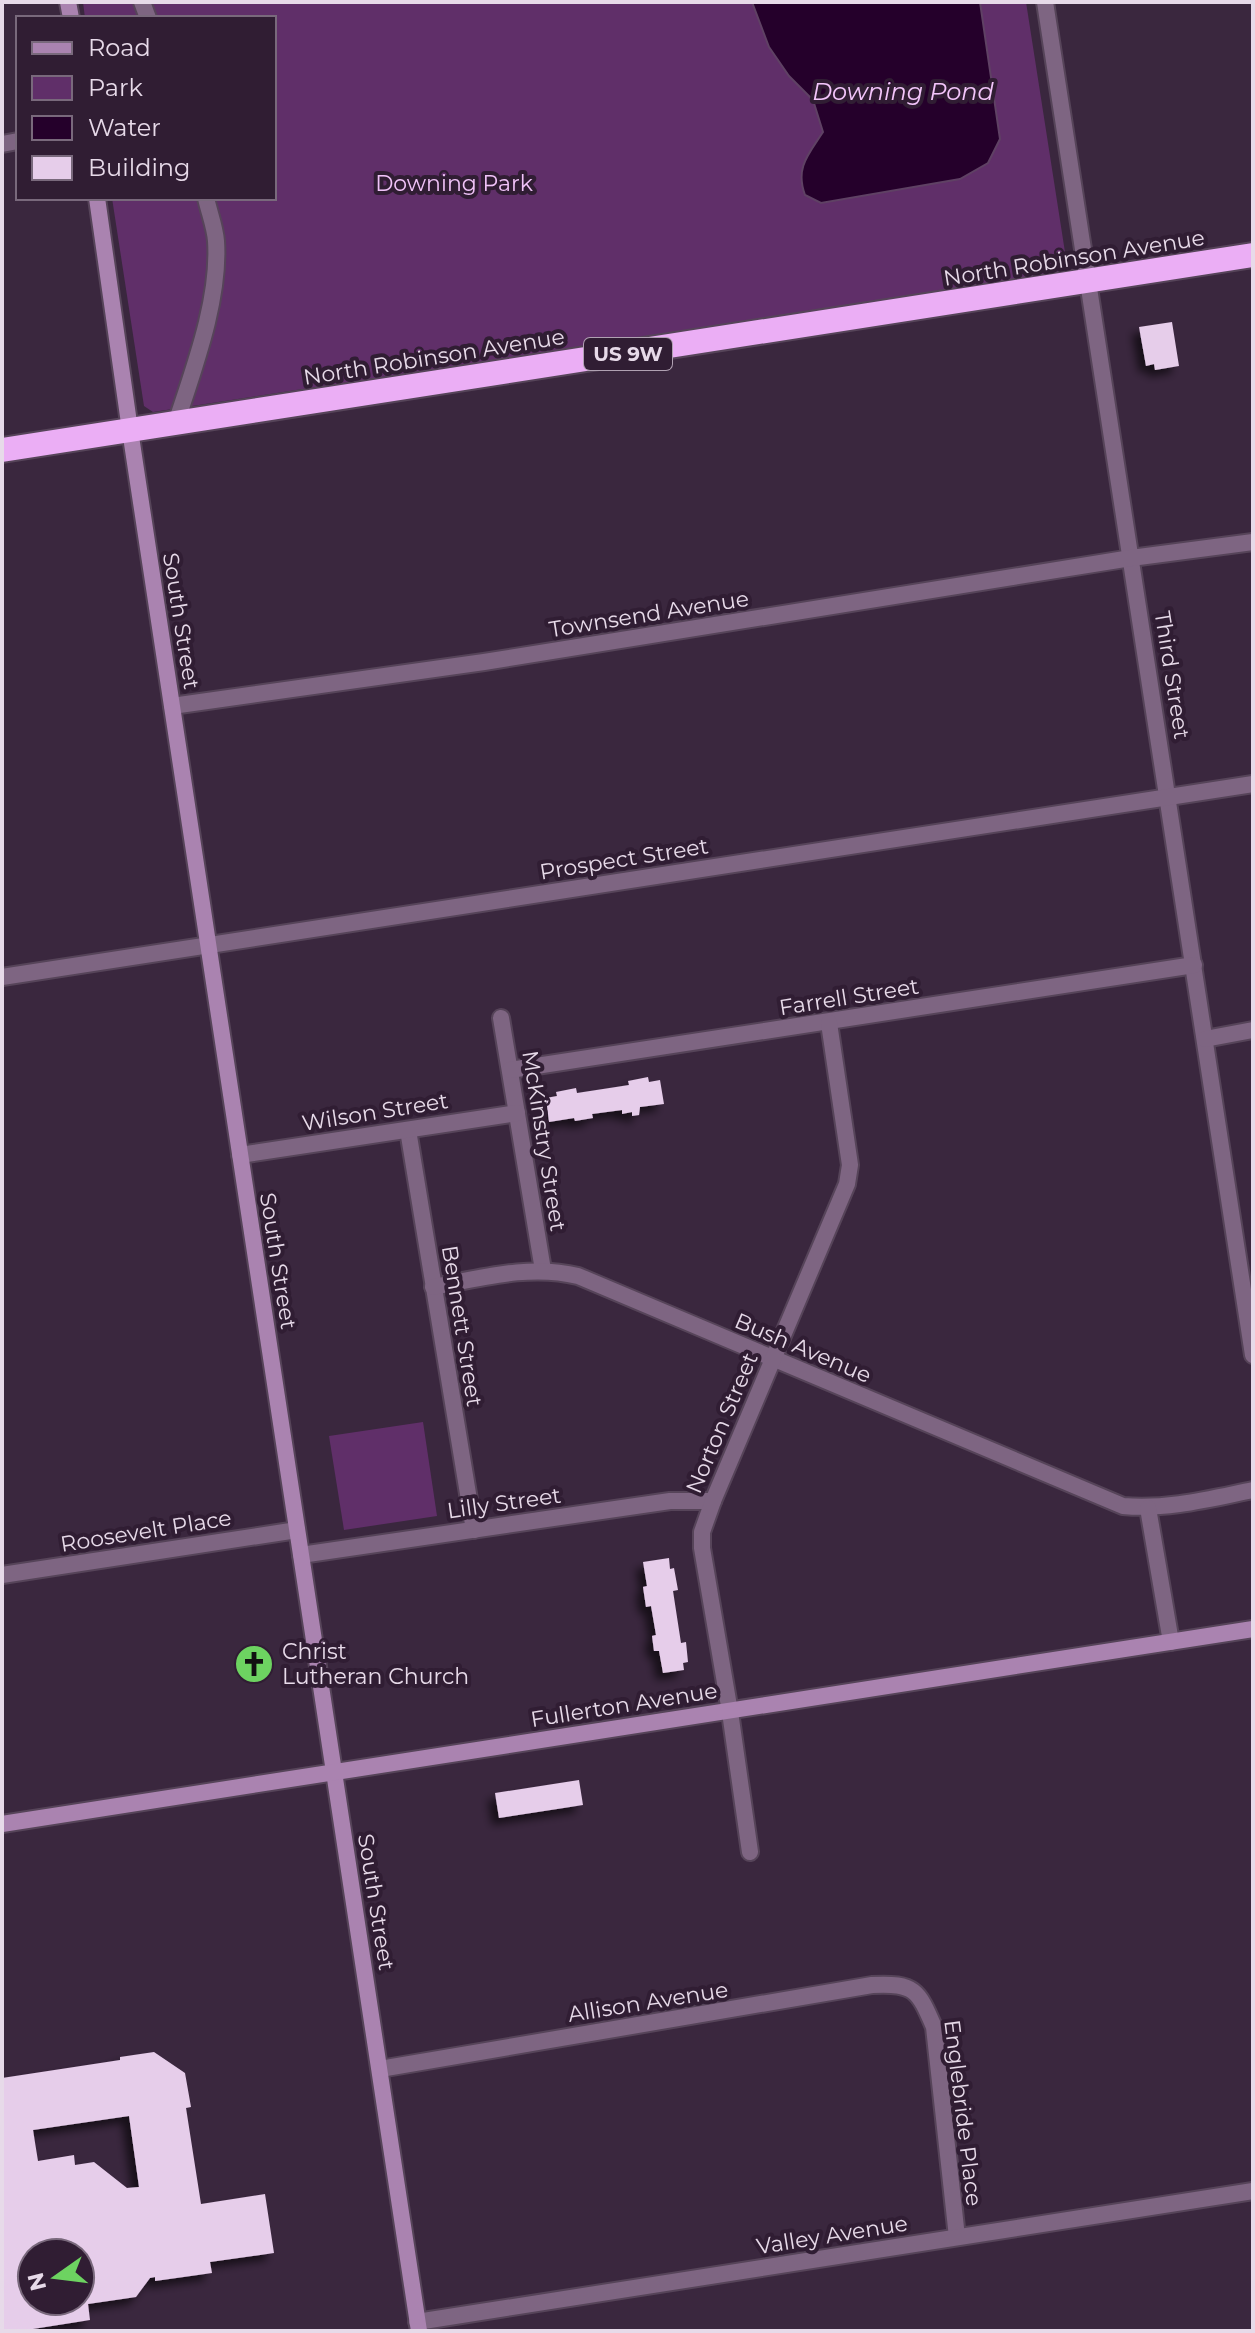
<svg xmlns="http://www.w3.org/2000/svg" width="1255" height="2333" font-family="Montserrat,sans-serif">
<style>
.green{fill:#602f69}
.water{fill:#25002b;stroke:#5f4164;stroke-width:2}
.building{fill:#e6cdea;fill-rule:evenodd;filter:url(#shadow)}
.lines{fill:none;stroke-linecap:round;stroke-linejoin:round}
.street-casing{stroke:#564459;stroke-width:20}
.secondary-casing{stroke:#564459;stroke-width:20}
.highway-casing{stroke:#564459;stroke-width:28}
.street{stroke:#7e6582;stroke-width:16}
.secondary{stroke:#aa83b0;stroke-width:16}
.highway{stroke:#ebaef5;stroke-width:24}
.labels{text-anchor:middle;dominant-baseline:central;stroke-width:8;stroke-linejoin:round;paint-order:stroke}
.shield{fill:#301d33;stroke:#b0a1b2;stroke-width:2}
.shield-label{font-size:20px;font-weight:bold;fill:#e7dae9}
.park-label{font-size:22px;fill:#f1c3f9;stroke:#301d33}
.street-label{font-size:22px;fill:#e7dae9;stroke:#301d33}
.poi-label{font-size:22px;fill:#e7dae9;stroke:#301d33;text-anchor:start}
.water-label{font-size:24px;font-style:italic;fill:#f3c5fb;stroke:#301d33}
</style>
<defs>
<filter id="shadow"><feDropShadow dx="-7" dy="7" stdDeviation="4" flood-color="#0009"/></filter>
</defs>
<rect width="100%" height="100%" fill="#3a273e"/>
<g class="green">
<path d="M83,2H1026L1067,265L1058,273L153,412L144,406L112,198H274V18H85Z"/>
<path d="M423,1422L437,1516L344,1530L329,1436Z"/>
</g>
<path class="water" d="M752,2H980L1000,139L988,163L960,179L821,203L805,195C795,168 808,155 823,132L813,100L789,76L769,47Z"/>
<g class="building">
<path d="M1172,322L1179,366L1155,370L1154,364L1146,366L1139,327Z"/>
<path d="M648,1077L649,1082L660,1080L664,1104L640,1107L639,1115L632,1116V1112L622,1114V1110L592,1114L593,1118L575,1121L574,1118L549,1122L546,1098L557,1096L556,1092L576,1088L577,1093L629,1085L628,1081Z"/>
<path d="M669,1558L670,1569L674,1568L678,1590L673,1591L681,1643L686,1642L688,1662L683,1663L684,1670L663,1673L659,1651H654L652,1636L656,1635L651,1606L646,1607L643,1587L647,1586L643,1562Z"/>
<path d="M579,1780L583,1805L499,1818L495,1793Z"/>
<path d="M154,2052L185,2073L191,2107L186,2108L201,2204L265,2194L274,2253L210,2262L212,2273L155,2281V2277L150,2278L136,2297L88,2304L90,2320L20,2331H2V2078L120,2060V2057ZM129,2116L139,2187L127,2188L94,2162L75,2165L74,2155L38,2161L33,2130ZM32,2253H80V2301H32Z"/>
</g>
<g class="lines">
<g class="street-casing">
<g id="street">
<path d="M142,2L148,18"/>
<path d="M1045,2L1253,1355"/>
<path d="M2,144L18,141"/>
<path d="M176,423C194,368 220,299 216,241C215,227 209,212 206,198"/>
<path d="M172,706L484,662L1131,558L1253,542"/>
<path d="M2,977L1253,784"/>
<path d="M501,1018L543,1270"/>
<path d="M1205,1039L1253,1030"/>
<path d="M510,1070L1194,965"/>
<path d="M408,1130L474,1530"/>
<path d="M240,1155L517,1113"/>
<path d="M433,1287C481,1278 530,1264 578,1276L1123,1506C1167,1510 1209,1499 1253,1490"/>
<path d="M1148,1508L1171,1642"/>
<path d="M301,1555L670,1501H713"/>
<path d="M2,1575L297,1530"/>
<path d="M750,1852L730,1712L702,1548V1532L713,1501L847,1184L850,1165L829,1023"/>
<path d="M380,2069L872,1985C915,1983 918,1990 934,2027L957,2237"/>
<path d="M417,2322L1253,2191"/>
</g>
</g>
<g class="secondary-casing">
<g id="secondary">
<path d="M68,2L71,18"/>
<path d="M97,198L130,430L419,2331"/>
<path d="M2,1824L1253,1629"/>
</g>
</g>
<g class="highway-casing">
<path id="highway" d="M2,450L1253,255"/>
</g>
<use href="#street" class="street"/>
<use href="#secondary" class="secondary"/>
<use href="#highway" class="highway"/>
</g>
<defs>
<g id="church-disc" transform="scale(2)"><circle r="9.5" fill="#6dd361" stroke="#301d33"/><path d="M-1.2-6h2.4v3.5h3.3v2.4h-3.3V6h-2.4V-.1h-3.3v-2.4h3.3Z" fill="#111"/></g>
</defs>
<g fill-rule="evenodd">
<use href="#church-disc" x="254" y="1664"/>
</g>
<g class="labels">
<rect class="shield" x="584" y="338" width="88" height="32" rx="6"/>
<g class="shield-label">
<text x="628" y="354">US 9W</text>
</g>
<g class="park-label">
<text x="454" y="183">Downing Park</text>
</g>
<g class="street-label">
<text transform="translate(1074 258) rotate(-9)">North Robinson Avenue</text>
<text transform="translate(434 357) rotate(-9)">North Robinson Avenue</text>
<text transform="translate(649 614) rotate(-9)">Townsend Avenue</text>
<text transform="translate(181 621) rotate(81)">South Street</text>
<text transform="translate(1172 675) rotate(81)">Third Street</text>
<text transform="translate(624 859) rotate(-9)">Prospect Street</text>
<text transform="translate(849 997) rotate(-9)">Farrell Street</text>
<text transform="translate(375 1112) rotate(-9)">Wilson Street</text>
<text transform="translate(544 1141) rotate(81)">McKinstry Street</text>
<text transform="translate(278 1261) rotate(81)">South Street</text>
<text transform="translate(462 1326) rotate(81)">Bennett Street</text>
<text transform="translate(803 1348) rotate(23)">Bush Avenue</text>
<text transform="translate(722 1423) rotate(-67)">Norton Street</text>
<text transform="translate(504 1503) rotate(-8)">Lilly Street</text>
<text transform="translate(146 1531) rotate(-9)">Roosevelt Place</text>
<text transform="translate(624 1705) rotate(-9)">Fullerton Avenue</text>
<text transform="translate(376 1902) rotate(81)">South Street</text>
<text transform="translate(648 2002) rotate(-9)">Allison Avenue</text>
<text transform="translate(963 2113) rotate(83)">Englebride Place</text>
<text transform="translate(832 2235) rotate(-9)">Valley Avenue</text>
</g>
<g class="poi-label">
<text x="282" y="1651">Christ<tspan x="282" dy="25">Lutheran Church</tspan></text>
</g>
<g class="water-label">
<text x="903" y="91">Downing Pond</text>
</g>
</g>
<rect width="1255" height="2333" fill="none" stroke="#e7dae9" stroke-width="8"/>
<rect x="16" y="16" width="260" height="184" fill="#301d33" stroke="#79697c" stroke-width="2"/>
<rect x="32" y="42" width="40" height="12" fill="#aa83b0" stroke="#79697c" stroke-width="2"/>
<text x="88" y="56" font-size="24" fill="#e7dae9">Road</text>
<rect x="32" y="76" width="40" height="24" fill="#602f69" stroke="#79697c" stroke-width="2"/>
<text x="88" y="96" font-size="24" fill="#e7dae9">Park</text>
<rect x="32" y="116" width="40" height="24" fill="#25002b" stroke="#79697c" stroke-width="2"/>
<text x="88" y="136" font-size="24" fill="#e7dae9">Water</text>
<rect x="32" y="156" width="40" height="24" fill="#e6cdea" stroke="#79697c" stroke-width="2"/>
<text x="88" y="176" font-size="24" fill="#e7dae9">Building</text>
<g transform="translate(56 2277) rotate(256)"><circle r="38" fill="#301d33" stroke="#79697c" stroke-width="2"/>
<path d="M0-6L14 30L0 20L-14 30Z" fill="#6dd361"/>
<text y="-12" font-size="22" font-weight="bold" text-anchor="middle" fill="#e7dae9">N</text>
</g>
</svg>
